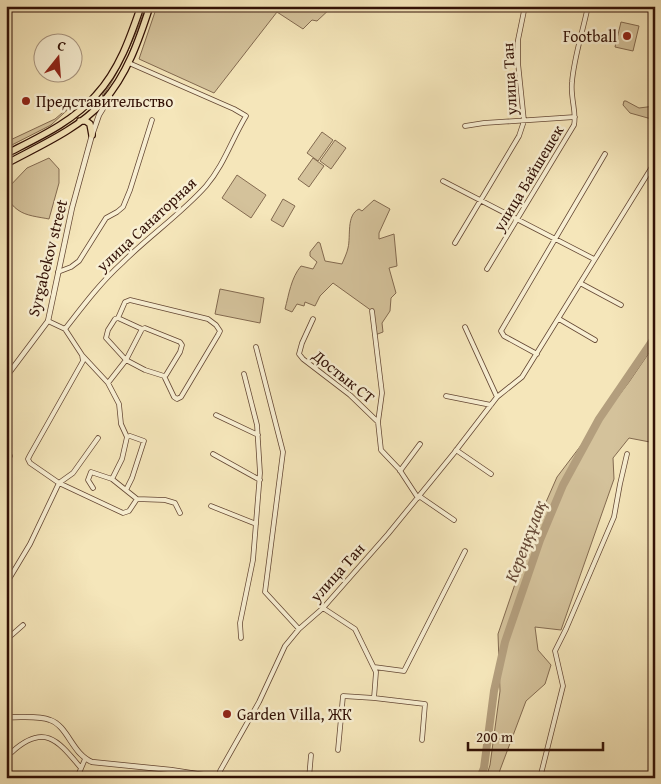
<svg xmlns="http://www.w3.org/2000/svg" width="661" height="784" font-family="'Gentium Book Plus',serif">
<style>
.green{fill:#d4c29b;stroke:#836a50}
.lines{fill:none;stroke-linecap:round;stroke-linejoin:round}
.river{stroke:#b39e7d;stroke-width:8}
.minor-casing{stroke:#634633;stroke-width:5.5}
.tertiary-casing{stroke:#634633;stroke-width:6}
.primary-casing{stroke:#321106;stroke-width:8}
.minor{stroke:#f8efd2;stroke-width:4}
.tertiary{stroke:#f8efd2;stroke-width:4.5}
.primary{stroke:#f5e6ba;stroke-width:5.5}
.poi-dot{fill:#8f2418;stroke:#f8efd2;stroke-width:2}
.labels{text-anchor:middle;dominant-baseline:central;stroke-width:5;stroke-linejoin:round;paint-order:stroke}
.poi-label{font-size:16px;fill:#321106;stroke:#f8efd2;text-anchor:start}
.street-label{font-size:16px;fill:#321106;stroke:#f8efd2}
.water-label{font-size:18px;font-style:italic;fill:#664936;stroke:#f8efd2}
</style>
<rect width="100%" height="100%" fill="#f5e6ba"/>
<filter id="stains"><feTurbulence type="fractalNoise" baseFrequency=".004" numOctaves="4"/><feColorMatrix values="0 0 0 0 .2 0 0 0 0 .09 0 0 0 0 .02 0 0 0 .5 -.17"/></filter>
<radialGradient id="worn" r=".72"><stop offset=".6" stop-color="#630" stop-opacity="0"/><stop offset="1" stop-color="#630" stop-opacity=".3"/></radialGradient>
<!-- green -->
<path class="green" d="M144,6H146C135,38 121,68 103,96L102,95C120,67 133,38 144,6Z
M157,6H333L317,21L312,20L303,29L277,12L214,93L139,59Z
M621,22L639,26L633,51L615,47Z
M76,101V102L51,125L6,148V142L55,119Z
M624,101H626L639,108L655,106V120L630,113L623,105Z
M322,132L333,140L318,161L307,153Z
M335,140L346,148L331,169L320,161Z
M49,158L59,169V183L49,219C39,217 26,216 18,210C13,207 11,202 6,199V190L27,168Z
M313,158L324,166L309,187L298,179Z
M237,175L266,195L251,218L222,198Z
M283,199L295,206L283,227L271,220Z
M374,200L390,209L379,233V239L394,234L397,266L389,268L396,293L391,298L390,311L382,323L383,332L375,335L372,311L333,283L320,296L315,306L305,302L304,306L297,304L292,312L285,309C289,294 291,278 301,266L313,269L317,262L310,256V252L318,242L320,243L325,261L342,264C344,259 347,253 348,248C351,236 346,215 359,209L362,211Z
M220,289L264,298L260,323L215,314Z
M655,344V443L629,438L613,458L614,479L561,630L535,627L538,650L551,665L545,684L526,701L497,778H486L490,765L500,691L498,634L532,534L557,477L629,382Z"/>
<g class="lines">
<!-- river -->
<path class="river" d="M480,778L484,768L494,691L505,642L540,540L563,485L599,419L655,337"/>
<defs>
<path id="minor" d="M345,9L349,6
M465,126L484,123L575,117
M443,181L594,259
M455,243L519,136L524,121L518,63V40L525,6
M487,269L574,125C577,113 570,97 572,82C574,57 583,31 588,6
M58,272L71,267L79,261L106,218L117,212L123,207L130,190L152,120
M580,283L621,305
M372,311L382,393L378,422L381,450L399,469L418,498
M118,318L125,302L130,300L208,319L216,325L220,331L218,335L181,397L177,399L174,397L164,376
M313,319L302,343L299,354L303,359L350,395L378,422
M559,319L595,340
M48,321L65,329C83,306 100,283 122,263C149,236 181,214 206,186C224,165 232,139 246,116L234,109L129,63
M145,328L180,342L182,345L180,352L166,375L164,376L145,370L126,360L142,329Z
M65,329L82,355L83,361L30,455L28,459L30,463L59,483L123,513L129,511L137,499L165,500L175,503L180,513
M256,347L283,452L265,592L299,629
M537,354L504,336L501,331L605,154
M82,355L108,383L119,404L121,424L127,437L122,459L112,479L91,472L88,480L93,488
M108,383L126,360L106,338L108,330L115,319L118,318L142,329
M446,396L491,405
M497,397L522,377L655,162
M216,415L258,435
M456,450L491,474
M213,454L260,480
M6,461L10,456
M400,471L420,444
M112,479L137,499
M126,490L132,478L144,441L130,436L127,437
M419,496L454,520
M211,506L256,524
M6,584L30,544L59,483L73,473L98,438
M323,608L355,629L376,672L374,698L425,704L422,740
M241,638L240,623L253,560L260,473L257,425L244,374
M6,640L23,625
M374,667L404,671L465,551
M338,750L343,696L374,698
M12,752C45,722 59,742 81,768
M221,777L220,771L259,702L285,646L299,629L323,608L388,534L454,453L497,397L465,327
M77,778L85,759
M168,778L171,770
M309,778L311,755
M540,778L563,686L555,651L566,629L614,517L620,484L627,454"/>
<path id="tertiary" d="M6,377L48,321L72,208L92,135L99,115L110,97
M6,717C20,718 37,715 50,720C68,726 72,754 92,762L171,770L223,778"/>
<path id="primary" d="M80,121H86L90,124L92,135
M6,154C37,138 73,122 96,95C119,70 130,38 141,6
M6,164C39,146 77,130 103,102C127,75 139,40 150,6"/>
</defs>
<!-- minor casing -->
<use href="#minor" class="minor-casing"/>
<!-- tertiary casing -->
<use href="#tertiary" class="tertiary-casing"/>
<!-- primary casing -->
<use href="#primary" class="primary-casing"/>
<!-- minor -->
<use href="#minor" class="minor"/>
<!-- tertiary -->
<use href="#tertiary" class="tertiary"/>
<!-- primary -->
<use href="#primary" class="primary"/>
</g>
<!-- markers -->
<g class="poi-dot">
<circle cx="627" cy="36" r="5"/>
<circle cx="26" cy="101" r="5"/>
<circle cx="227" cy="714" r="5"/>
</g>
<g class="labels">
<!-- poi labels -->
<g class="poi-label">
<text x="617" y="36" text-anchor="end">Football</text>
<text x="36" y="101">Представительство</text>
<text x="237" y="714">Garden Villa, ЖК</text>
</g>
<!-- street labels -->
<g class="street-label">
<text transform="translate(509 79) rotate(-93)">улица Тан</text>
<text transform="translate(528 178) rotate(-59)">улица Байшешек</text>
<text transform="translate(146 224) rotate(-43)">улица Санаторная</text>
<text transform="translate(47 258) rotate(-76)">Syrgabekov street</text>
<text transform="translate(344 376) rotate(39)">Достык СТ</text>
<text transform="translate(337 572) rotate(-48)">улица Тан</text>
</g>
<!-- water labels -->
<g class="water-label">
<text transform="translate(525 541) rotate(-69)">Кереңқұлақ</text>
</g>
</g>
<!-- margin -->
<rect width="661" height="784" fill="none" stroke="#f5e6ba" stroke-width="25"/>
<rect x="8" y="8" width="646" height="769" fill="none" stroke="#321106" stroke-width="2.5"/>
<rect x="12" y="12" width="636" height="759" fill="none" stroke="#321106"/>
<!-- north arrow -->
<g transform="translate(58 58) rotate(17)"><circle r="24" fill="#f8efd2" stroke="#a99680"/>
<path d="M0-4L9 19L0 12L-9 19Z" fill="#8f2418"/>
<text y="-8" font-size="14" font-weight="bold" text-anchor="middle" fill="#321106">С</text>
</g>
<!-- scale -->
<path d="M468 742v8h135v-8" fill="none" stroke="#321106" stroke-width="2.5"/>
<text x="476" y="742" font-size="15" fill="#321106" stroke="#f8efd2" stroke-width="4" paint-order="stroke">200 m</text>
<rect width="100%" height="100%" filter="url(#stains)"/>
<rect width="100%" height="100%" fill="url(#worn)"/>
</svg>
